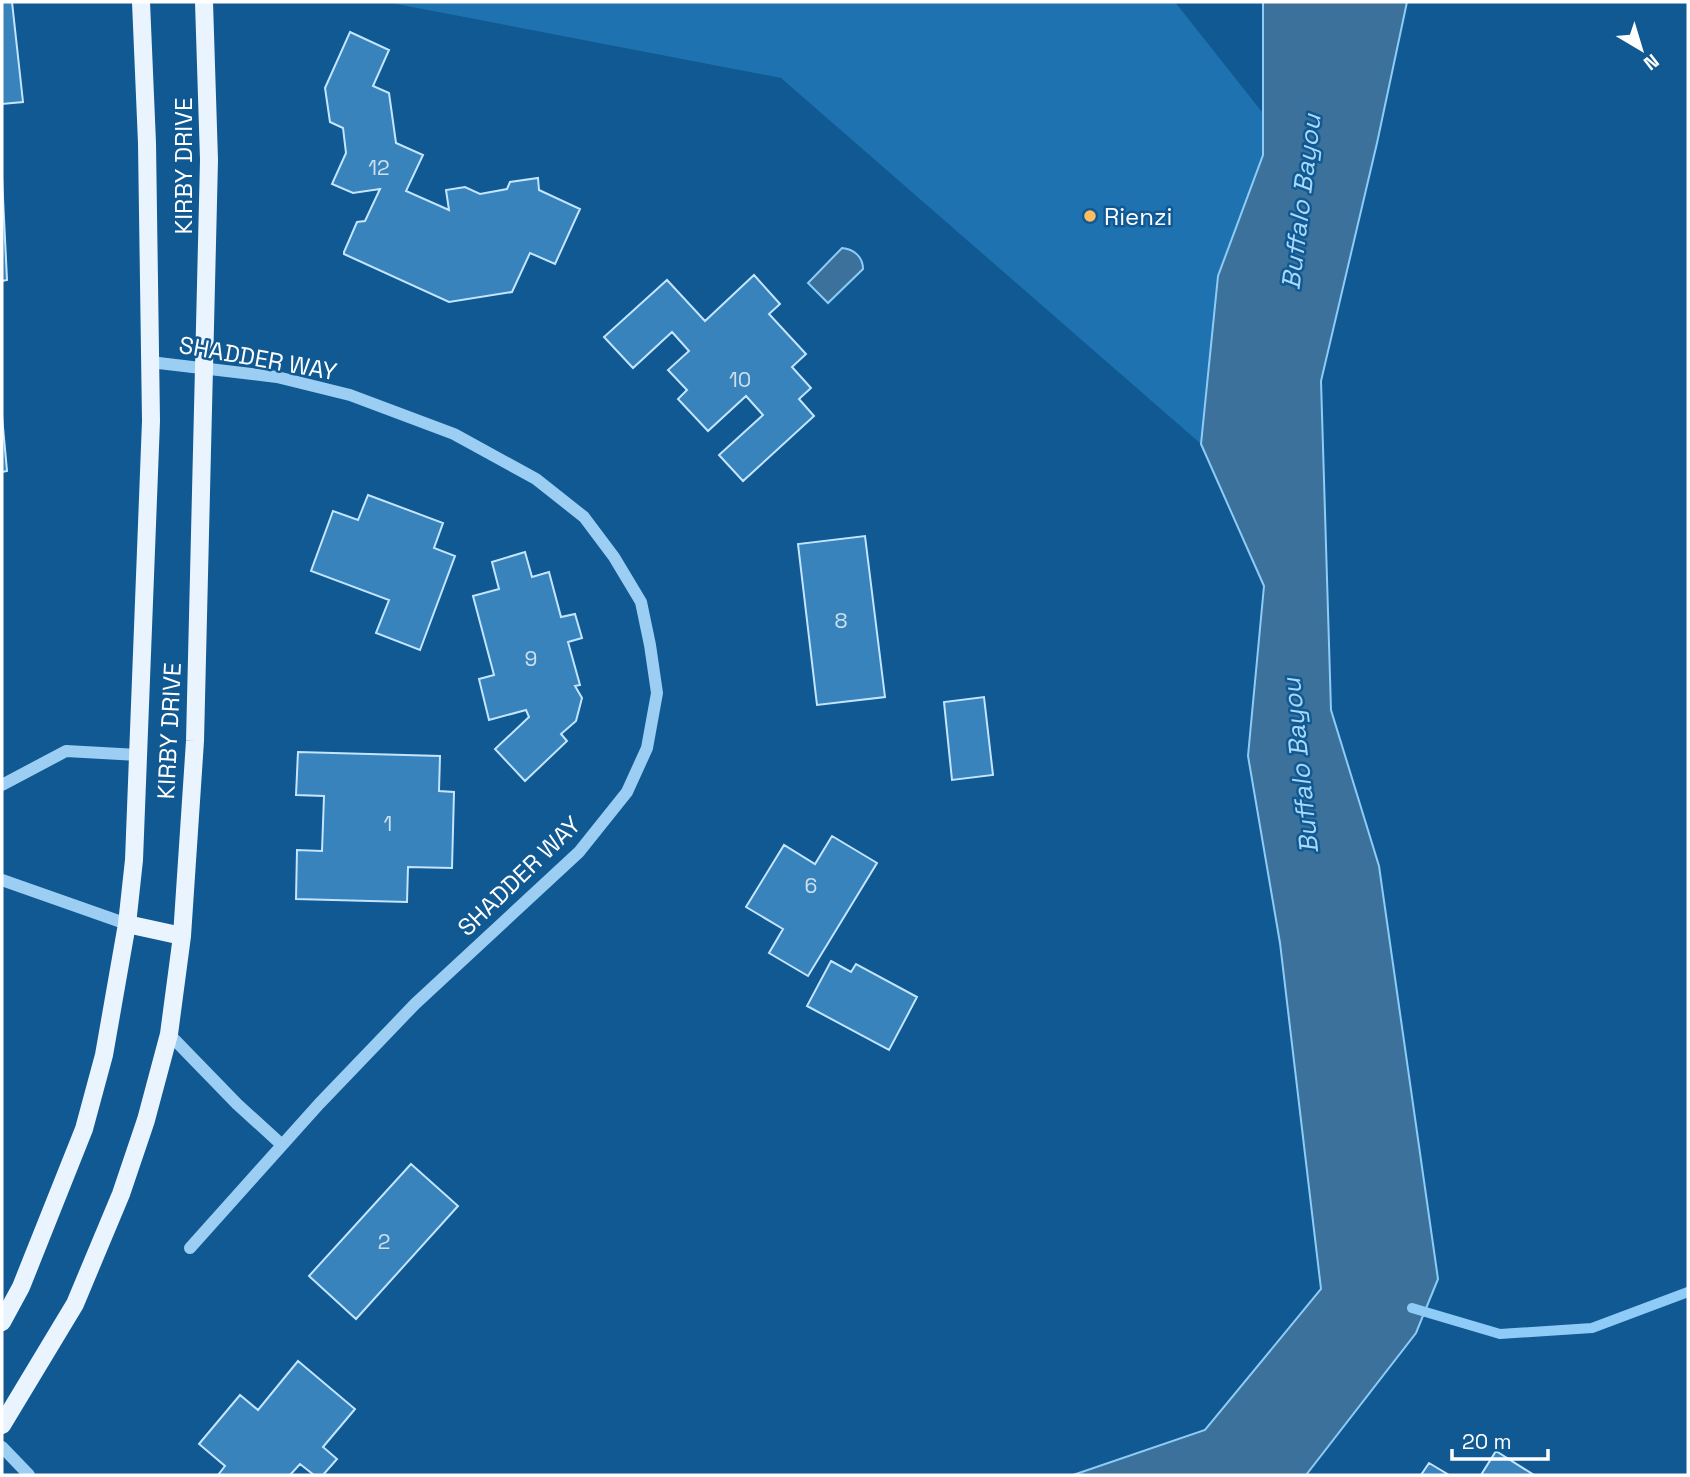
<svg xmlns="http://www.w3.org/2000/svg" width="1690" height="1477" font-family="'Space Grotesk',sans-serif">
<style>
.green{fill:#1e72b0}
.water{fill:#3c719b;stroke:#8eccf7;stroke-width:2}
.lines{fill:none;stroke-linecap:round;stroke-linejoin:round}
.stream{stroke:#8eccf7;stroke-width:10}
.building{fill:#3883bb;stroke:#c4e5fe;stroke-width:2}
.minor{stroke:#9ccef3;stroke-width:12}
.major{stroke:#e9f4ff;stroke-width:18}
.poi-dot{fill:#ffbd5f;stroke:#105993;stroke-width:2.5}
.labels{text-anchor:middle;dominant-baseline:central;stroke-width:5;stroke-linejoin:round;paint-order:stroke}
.number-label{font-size:21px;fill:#cde0ee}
.street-label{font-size:24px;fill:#fff;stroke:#105993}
.poi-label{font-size:24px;fill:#fff;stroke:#105993;text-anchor:start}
.water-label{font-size:26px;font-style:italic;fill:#a8d8fa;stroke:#105993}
</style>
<rect width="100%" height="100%" fill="#105993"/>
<!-- green -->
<path class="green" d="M386,2H1175L1262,112L1263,155L1218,276L1201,444L781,78Z"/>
<!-- water -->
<path class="water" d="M1263,2H1407L1377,143L1321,381L1331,710L1379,866L1438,1279L1416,1333L1306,1475H1073L1205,1430L1321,1289L1280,943L1248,756L1264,586L1201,444L1218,276L1263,155Z
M842,248C854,249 863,257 863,269L828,303L808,283Z"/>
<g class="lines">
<!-- stream -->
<path class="stream" d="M1412,1308L1500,1334L1592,1328L1688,1292"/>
</g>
<!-- building -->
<path class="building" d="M2,2H12L23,102L2,104Z
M350,32L389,50L373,86L389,93L396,143L423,155L406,191L449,210L446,190L465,187L480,194L507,189L510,182L538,178L539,190L580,209L555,264L530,253L512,292L449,302L344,254V252L357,222L365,221L380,189L353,193L332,184L346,153L343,128L330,122L325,88Z
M2,177L7,280L2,281Z
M754,275L780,304L769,314L806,354L792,367L811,388L799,399L814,416L743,481L719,455L763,415L746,396L708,431L678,399L687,390L668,370L689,351L672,332L633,368L604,337L667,280L705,321Z
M2,416L7,471L2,472Z
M368,495L443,523L434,548L455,556L420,650L376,633L389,600L311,571L333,511L358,520Z
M865,536L885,697L817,705L798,544Z
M525,552L532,577L549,572L561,617L575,614L582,638L568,642L580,685L575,686L582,698L576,721L561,734L567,741L525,781L495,749L529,717L526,710L489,720L479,679L494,675L473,596L499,589L492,562Z
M984,697L993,775L952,780L944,702Z
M298,752L440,756L439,791L454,792L452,868L408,867L407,902L296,899L297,850L322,851L324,796L296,795Z
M832,836L877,863L808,976L769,953L783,929L746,907L784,845L815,864Z
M831,961L851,972L856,964L917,997L889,1050L807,1006Z
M411,1164L458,1206L356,1319L309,1276Z
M298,1361L355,1409L323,1447L337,1459L323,1475H314L300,1464L290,1475H218L225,1466L199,1444L240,1395L258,1410Z
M1496,1451L1534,1475H1481Z
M1429,1463L1449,1475H1421Z"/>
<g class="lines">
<!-- minor -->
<path class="minor" d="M150,362L277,377L350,395L454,434L536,479L584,517L614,557L641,602L650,645L657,693L647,748L627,792L579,852L415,1004L319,1104L190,1248
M2,785L66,751L138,755
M2,880L127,924
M169,1034L237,1104L282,1145
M2,1447L29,1475"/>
<!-- major -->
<path class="major" d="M127,924L182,936
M2,1322L21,1287L84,1129L104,1055L127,924L134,860L151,421L147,143L141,2
M2,1425L75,1304L121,1194L146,1120L169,1034L182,936L195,741L209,160L204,2"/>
</g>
<!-- markers -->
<circle class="poi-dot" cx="1090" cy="216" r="7"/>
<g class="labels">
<!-- number labels -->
<g class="number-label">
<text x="379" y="167">12</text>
<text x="740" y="379">10</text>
<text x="841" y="620">8</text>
<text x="531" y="658">9</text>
<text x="388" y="823">1</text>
<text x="811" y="885">6</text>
<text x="384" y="1241">2</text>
</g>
<!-- street labels -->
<g class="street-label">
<text transform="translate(183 166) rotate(-90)">KIRBY DRIVE</text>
<text transform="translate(258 358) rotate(10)">SHADDER WAY</text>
<text transform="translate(169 731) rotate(-87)">KIRBY DRIVE</text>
<text transform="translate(519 876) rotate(-44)">SHADDER WAY</text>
</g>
<!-- poi labels -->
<g class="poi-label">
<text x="1104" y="216">Rienzi</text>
</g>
<!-- water labels -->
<g class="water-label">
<text transform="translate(1301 202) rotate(-83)">Buffalo Bayou</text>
<text transform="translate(1300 766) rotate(-96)">Buffalo Bayou</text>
</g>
</g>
<!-- border -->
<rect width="1690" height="1477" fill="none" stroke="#ffffff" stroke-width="7"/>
<!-- north arrow -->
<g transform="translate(1641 49) rotate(142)" stroke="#105993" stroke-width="5" paint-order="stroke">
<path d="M0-5L12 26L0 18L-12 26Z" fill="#ffffff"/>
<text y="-10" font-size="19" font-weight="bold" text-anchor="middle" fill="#ffffff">N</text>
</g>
<!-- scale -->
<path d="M1452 1449v10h96v-10" fill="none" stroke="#ffffff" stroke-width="3.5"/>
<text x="1462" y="1449" font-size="21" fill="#ffffff" stroke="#105993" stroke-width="5" paint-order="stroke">20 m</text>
</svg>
